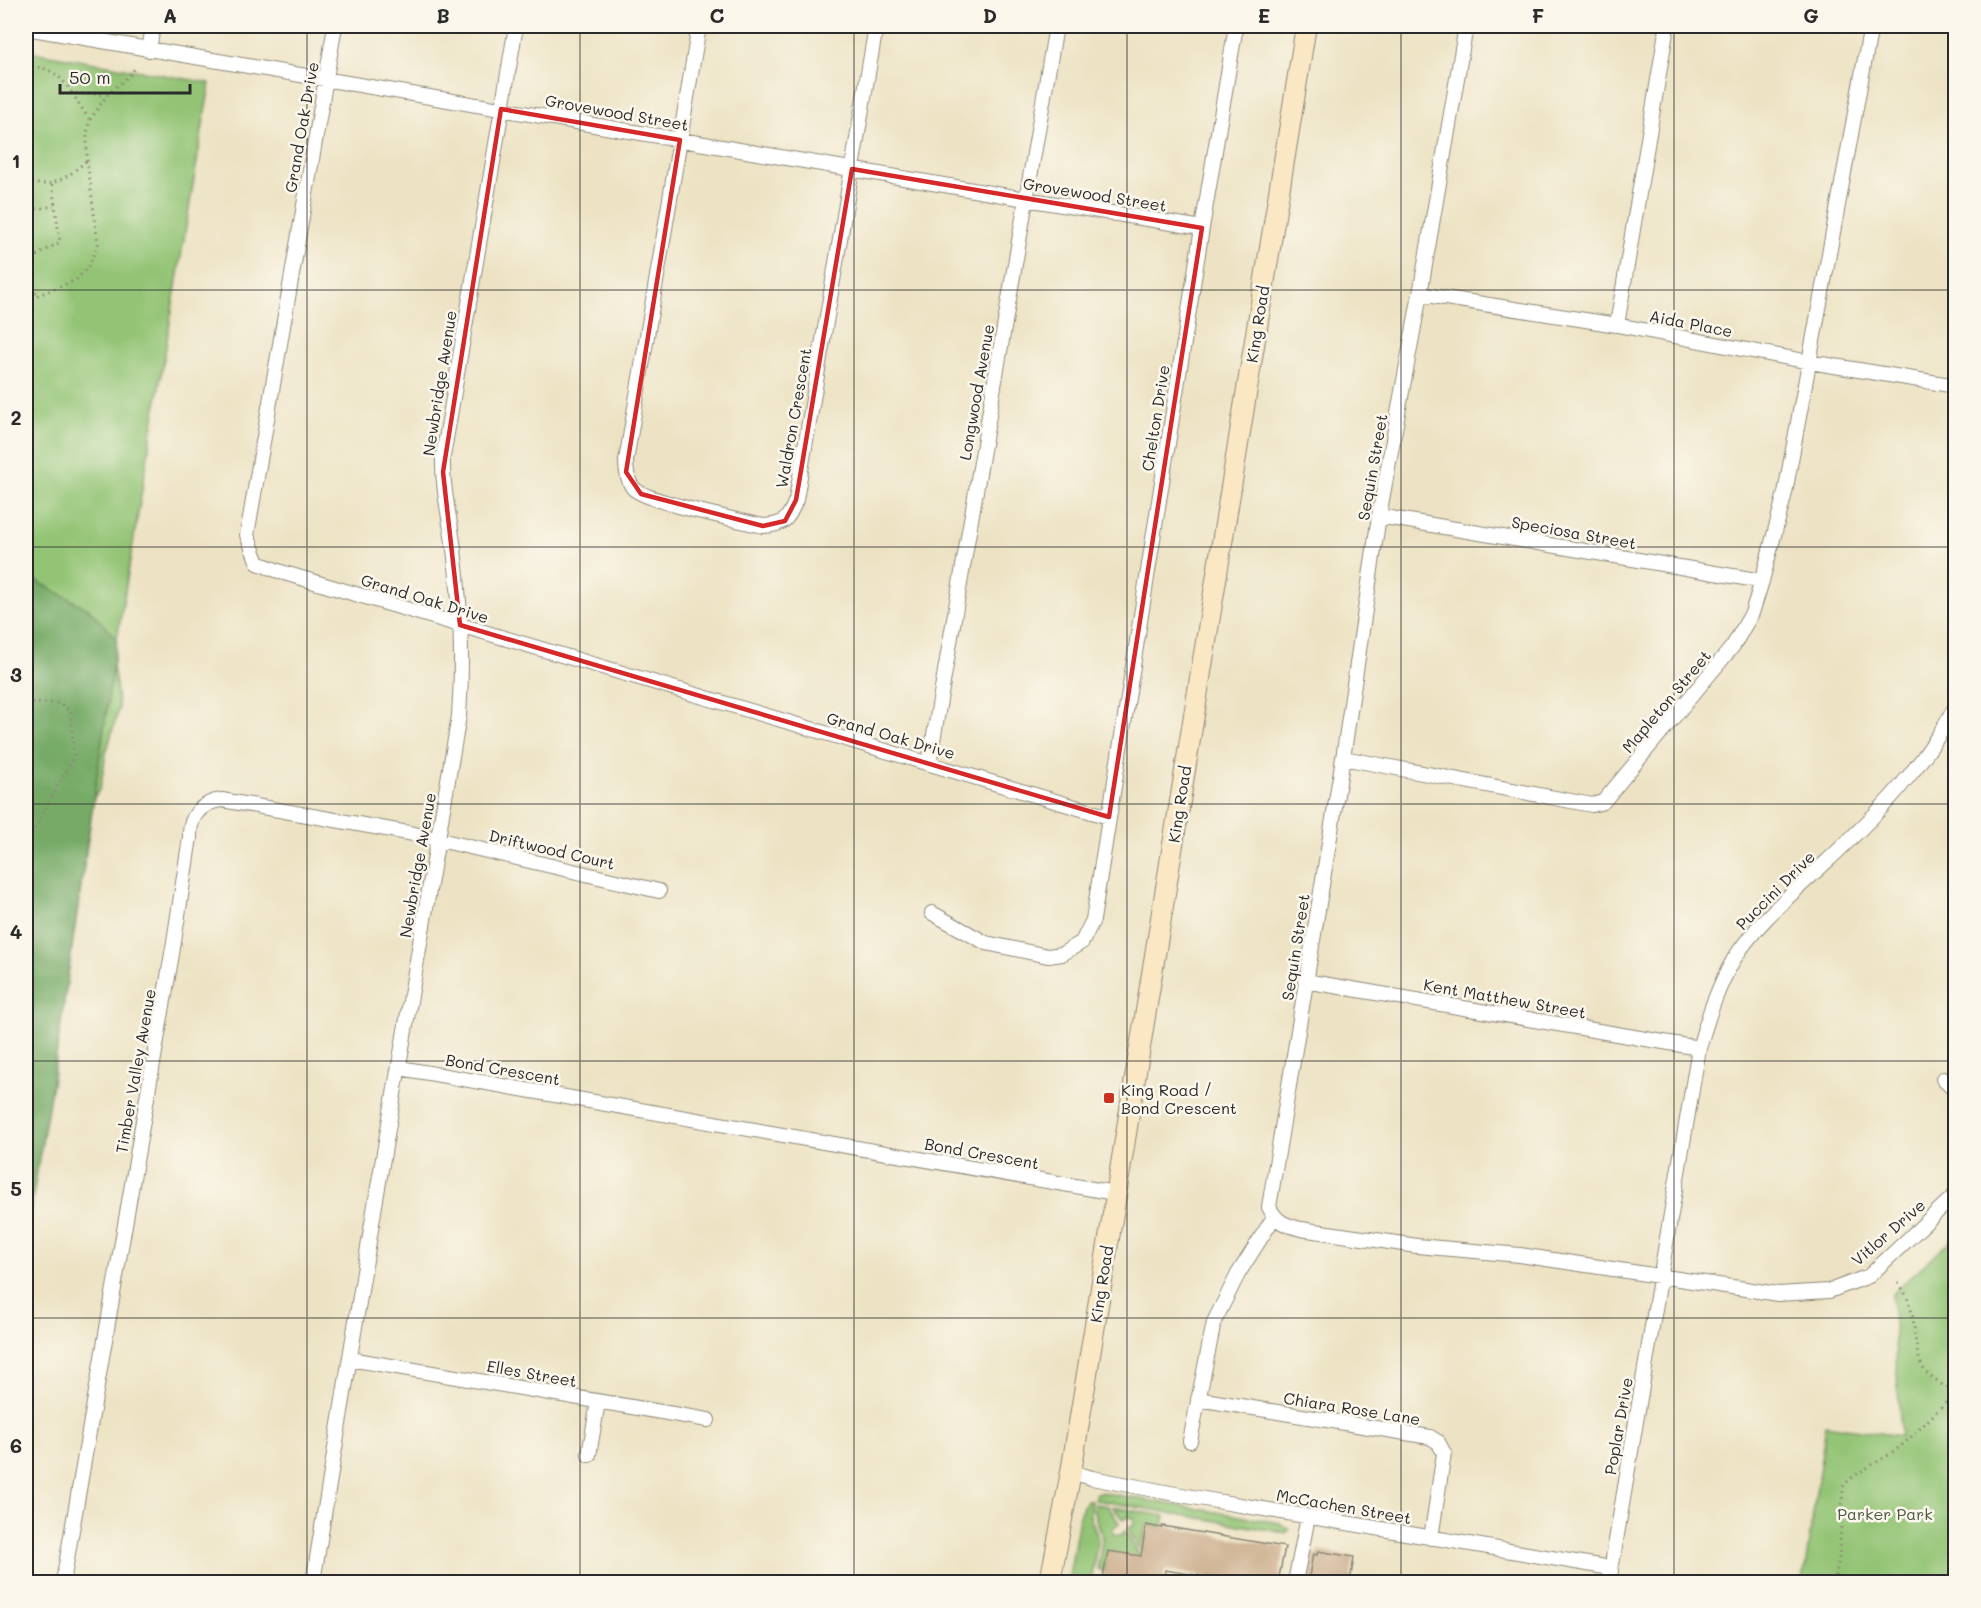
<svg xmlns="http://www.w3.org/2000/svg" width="1981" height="1608" font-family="Mali,sans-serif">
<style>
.green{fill:#93c474;stroke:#5f7850;stroke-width:1.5}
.forest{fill:#76aa66;stroke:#506a48;stroke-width:1.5}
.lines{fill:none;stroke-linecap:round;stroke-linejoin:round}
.stream{stroke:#5cc5d7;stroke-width:5}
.building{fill:#c8a784}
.street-casing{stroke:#8c8778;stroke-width:16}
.secondary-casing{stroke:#8c8778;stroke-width:22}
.path{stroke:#8c8778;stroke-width:3;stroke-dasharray:1.5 4.5;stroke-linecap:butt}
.street{stroke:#fff;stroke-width:14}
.secondary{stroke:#fae7c3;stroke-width:20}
.marked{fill:none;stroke:#d62828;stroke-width:4.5;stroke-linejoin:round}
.grid{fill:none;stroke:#2b2b2b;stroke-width:1.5;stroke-opacity:0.55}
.poi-dot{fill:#c8321e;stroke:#fbf7ec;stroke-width:2}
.labels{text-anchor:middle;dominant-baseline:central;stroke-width:5;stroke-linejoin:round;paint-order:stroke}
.street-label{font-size:16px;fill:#2b2b2b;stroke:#fbf7ec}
.poi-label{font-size:16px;fill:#2b2b2b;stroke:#fbf7ec;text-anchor:start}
.park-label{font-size:16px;fill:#4a5941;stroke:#fbf7ec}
.neatline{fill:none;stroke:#2b2b2b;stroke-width:2}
.grid-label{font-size:20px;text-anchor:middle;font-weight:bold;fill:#2b2b2b}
</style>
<rect width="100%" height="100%" fill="#fbf7ec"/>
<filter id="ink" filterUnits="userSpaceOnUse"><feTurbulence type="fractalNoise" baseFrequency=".0167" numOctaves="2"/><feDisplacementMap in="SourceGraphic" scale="12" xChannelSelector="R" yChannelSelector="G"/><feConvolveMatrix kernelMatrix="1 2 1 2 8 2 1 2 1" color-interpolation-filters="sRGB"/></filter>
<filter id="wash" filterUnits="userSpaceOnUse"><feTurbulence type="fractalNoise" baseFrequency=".008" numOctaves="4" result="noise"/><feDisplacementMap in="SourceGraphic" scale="24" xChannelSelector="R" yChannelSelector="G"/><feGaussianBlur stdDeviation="1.35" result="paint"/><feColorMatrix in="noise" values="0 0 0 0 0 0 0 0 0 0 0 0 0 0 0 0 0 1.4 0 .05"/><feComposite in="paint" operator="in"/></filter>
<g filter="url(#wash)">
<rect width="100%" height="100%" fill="#ede3c4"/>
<!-- green -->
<path class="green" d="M26,51L210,83L117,639L113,665L119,708L106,753L100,789L94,797L53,1077L26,1237Z
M1952,1239L1956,1243L1955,1582H1803L1826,1425L1901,1436L1892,1294Z
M1100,1492L1280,1523L1289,1530L1286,1533L1095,1500L1096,1493Z
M1086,1500L1091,1501L1090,1516L1098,1538L1091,1582H1068L1080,1513Z
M1094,1504L1108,1506L1119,1523L1113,1528V1534L1121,1535L1125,1531L1140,1555L1137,1557L1108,1551L1104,1571L1097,1569C1099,1559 1102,1548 1102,1539C1101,1526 1092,1517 1094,1504Z
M1113,1507L1165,1516L1162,1528L1146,1525L1143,1541L1158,1576L1128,1529L1130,1526H1134V1518H1130L1129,1516L1123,1520Z"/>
<!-- forest -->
<path class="forest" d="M26,575L90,610L117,639L53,1077L26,1237Z"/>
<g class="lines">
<!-- stream -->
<path class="stream" d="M1955,1582L1956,1580"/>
</g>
<g id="blocks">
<!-- building -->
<path class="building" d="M1146,1525L1162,1528V1526L1285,1547L1278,1582H1241L1165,1570L1164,1582H1102L1108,1551L1141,1556Z
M1318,1551L1354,1557L1350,1582H1308L1313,1554L1317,1555Z"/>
</g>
</g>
<g filter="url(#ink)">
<use href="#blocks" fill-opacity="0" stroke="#8c8778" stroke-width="1.5"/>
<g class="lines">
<defs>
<path id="street" d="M335,26L247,535L258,563L281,572L1109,817
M699,26L626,461C626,471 627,480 633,488C646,502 739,520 763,526C784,525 788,520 796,500L876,26
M1466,26L1420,294L1379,516L1343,758L1269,1207C1276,1222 1285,1225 1301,1229L1417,1246L1520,1255L1778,1294L1829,1291L1869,1276L1956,1194
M26,28L1026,199L1202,228
M149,50L153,26
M1420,294L1617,325L1810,362L1956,386
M1617,325L1667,26
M1379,516L1762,581
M1343,758L1592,805L1603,802L1733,646L1752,613L1762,581L1785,493L1871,26
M929,764L1056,26
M932,913L986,943L1048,956L1062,954L1082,942L1093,920L1202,228L1236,26
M1305,981L1699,1048
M400,1068L1115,1193
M1943,1079L1956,1091
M350,1359L708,1420
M1198,1399L1430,1437L1438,1442L1444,1453L1431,1538
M1190,1441L1214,1322L1238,1274L1274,1217
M589,1455L598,1402
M1071,1472L1092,1478L1181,1495L1611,1568
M63,1582L173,948L190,837C189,816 202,802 222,800L414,834L659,891
M313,1582L376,1199L459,716C463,661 461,605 454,549C450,519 442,488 443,457L516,26
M1295,1582L1308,1517
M1609,1582L1699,1048C1708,1017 1718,986 1734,959C1758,921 1793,893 1825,863C1877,815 1922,769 1956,706"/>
<path id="secondary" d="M1050,1582L1071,1472L1306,26"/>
</defs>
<!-- street casing -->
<use href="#street" class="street-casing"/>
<!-- secondary casing -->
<use href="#secondary" class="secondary-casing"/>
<!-- path -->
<path class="path" d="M26,66C49,67 60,74 72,93L106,95
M72,93L89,119
M26,108C36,124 39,137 26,153
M26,179C48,193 71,175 87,160
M26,215L31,210L54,206
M26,262L60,242L52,184
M26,284L37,294
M26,300L76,280L89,266L98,244L87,159V133L90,120L107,95L131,74L135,68
M26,703H59L71,712L74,757L31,835L26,851
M1898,1283C1921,1309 1909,1347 1925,1371C1931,1379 1946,1387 1955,1393
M1834,1582L1839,1560L1843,1487C1853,1472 1885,1460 1901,1446C1920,1430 1937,1410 1956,1393"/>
<!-- street -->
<use href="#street" class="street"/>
<!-- secondary -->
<use href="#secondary" class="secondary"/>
</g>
</g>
<!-- marked area -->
<path class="marked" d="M501,109L680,140L626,472L641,494L763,526L785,521L796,500L852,169L1202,228L1109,817L460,625L443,472Z"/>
<!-- grid -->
<path class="grid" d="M307,26V1582M580,26V1582M854,26V1582M1127,26V1582M1401,26V1582M1674,26V1582M26,290H1956M26,547H1956M26,804H1956M26,1061H1956M26,1318H1956"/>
<!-- markers -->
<rect class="poi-dot" x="1103" y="1092" width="12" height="12" rx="3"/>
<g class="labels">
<!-- street labels -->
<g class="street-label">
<text transform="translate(617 112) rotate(10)">Grovewood Street</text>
<text transform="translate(301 127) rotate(-80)">Grand Oak Drive</text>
<text transform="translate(1095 194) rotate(9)">Grovewood Street</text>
<text transform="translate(1691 323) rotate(11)">Aida Place</text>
<text transform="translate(1257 324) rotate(-81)">King Road</text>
<text transform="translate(439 383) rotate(-81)">Newbridge Avenue</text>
<text transform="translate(976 392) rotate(-80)">Longwood Avenue</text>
<text transform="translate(793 418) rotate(-80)">Waldron Crescent</text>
<text transform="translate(1155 418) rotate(-81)">Chelton Drive</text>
<text transform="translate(1372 467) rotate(-80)">Sequin Street</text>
<text transform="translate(1574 532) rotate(10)">Speciosa Street</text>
<text transform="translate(425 598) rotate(17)">Grand Oak Drive</text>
<text transform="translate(1666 701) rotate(-50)">Mapleton Street</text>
<text transform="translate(891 735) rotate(16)">Grand Oak Drive</text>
<text transform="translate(1179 804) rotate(-81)">King Road</text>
<text transform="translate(552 849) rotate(13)">Driftwood Court</text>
<text transform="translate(417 865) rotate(-80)">Newbridge Avenue</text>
<text transform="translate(1775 890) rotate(-45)">Puccini Drive</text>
<text transform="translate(1295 947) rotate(-81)">Sequin Street</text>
<text transform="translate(1505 998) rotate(10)">Kent Matthew Street</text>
<text transform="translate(503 1069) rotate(10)">Bond Crescent</text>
<text transform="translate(135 1071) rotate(-80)">Timber Valley Avenue</text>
<text transform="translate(982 1153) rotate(10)">Bond Crescent</text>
<text transform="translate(1888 1232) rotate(-41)">Vitlor Drive</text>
<text transform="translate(1101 1284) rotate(-81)">King Road</text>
<text transform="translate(532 1373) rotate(10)">Elles Street</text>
<text transform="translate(1352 1408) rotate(9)">Chiara Rose Lane</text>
<text transform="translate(1618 1426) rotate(-80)">Poplar Drive</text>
<text transform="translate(1344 1506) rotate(10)">McCachen Street</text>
</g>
<!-- poi labels -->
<g class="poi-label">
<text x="1121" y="1089">King Road /<tspan x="1121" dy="18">Bond Crescent</tspan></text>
</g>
<!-- park labels -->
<g class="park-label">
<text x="1885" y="1513">Parker Park</text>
</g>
</g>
<!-- margin -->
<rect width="1981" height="1608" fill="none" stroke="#fbf7ec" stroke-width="66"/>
<!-- scale -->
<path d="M60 84v9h130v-9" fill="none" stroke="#2b2b2b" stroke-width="3"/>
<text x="69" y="84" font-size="18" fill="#2b2b2b" stroke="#fbf7ec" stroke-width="4.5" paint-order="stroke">50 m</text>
<rect x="33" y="33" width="1915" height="1542" class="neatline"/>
<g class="grid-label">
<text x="170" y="23">A</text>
<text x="443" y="23">B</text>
<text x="717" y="23">C</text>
<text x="990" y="23">D</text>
<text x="1264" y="23">E</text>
<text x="1538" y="23">F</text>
<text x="1811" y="23">G</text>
<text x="16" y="168">1</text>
<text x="16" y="425">2</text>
<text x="16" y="682">3</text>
<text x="16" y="939">4</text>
<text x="16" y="1196">5</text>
<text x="16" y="1453">6</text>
</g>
</svg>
